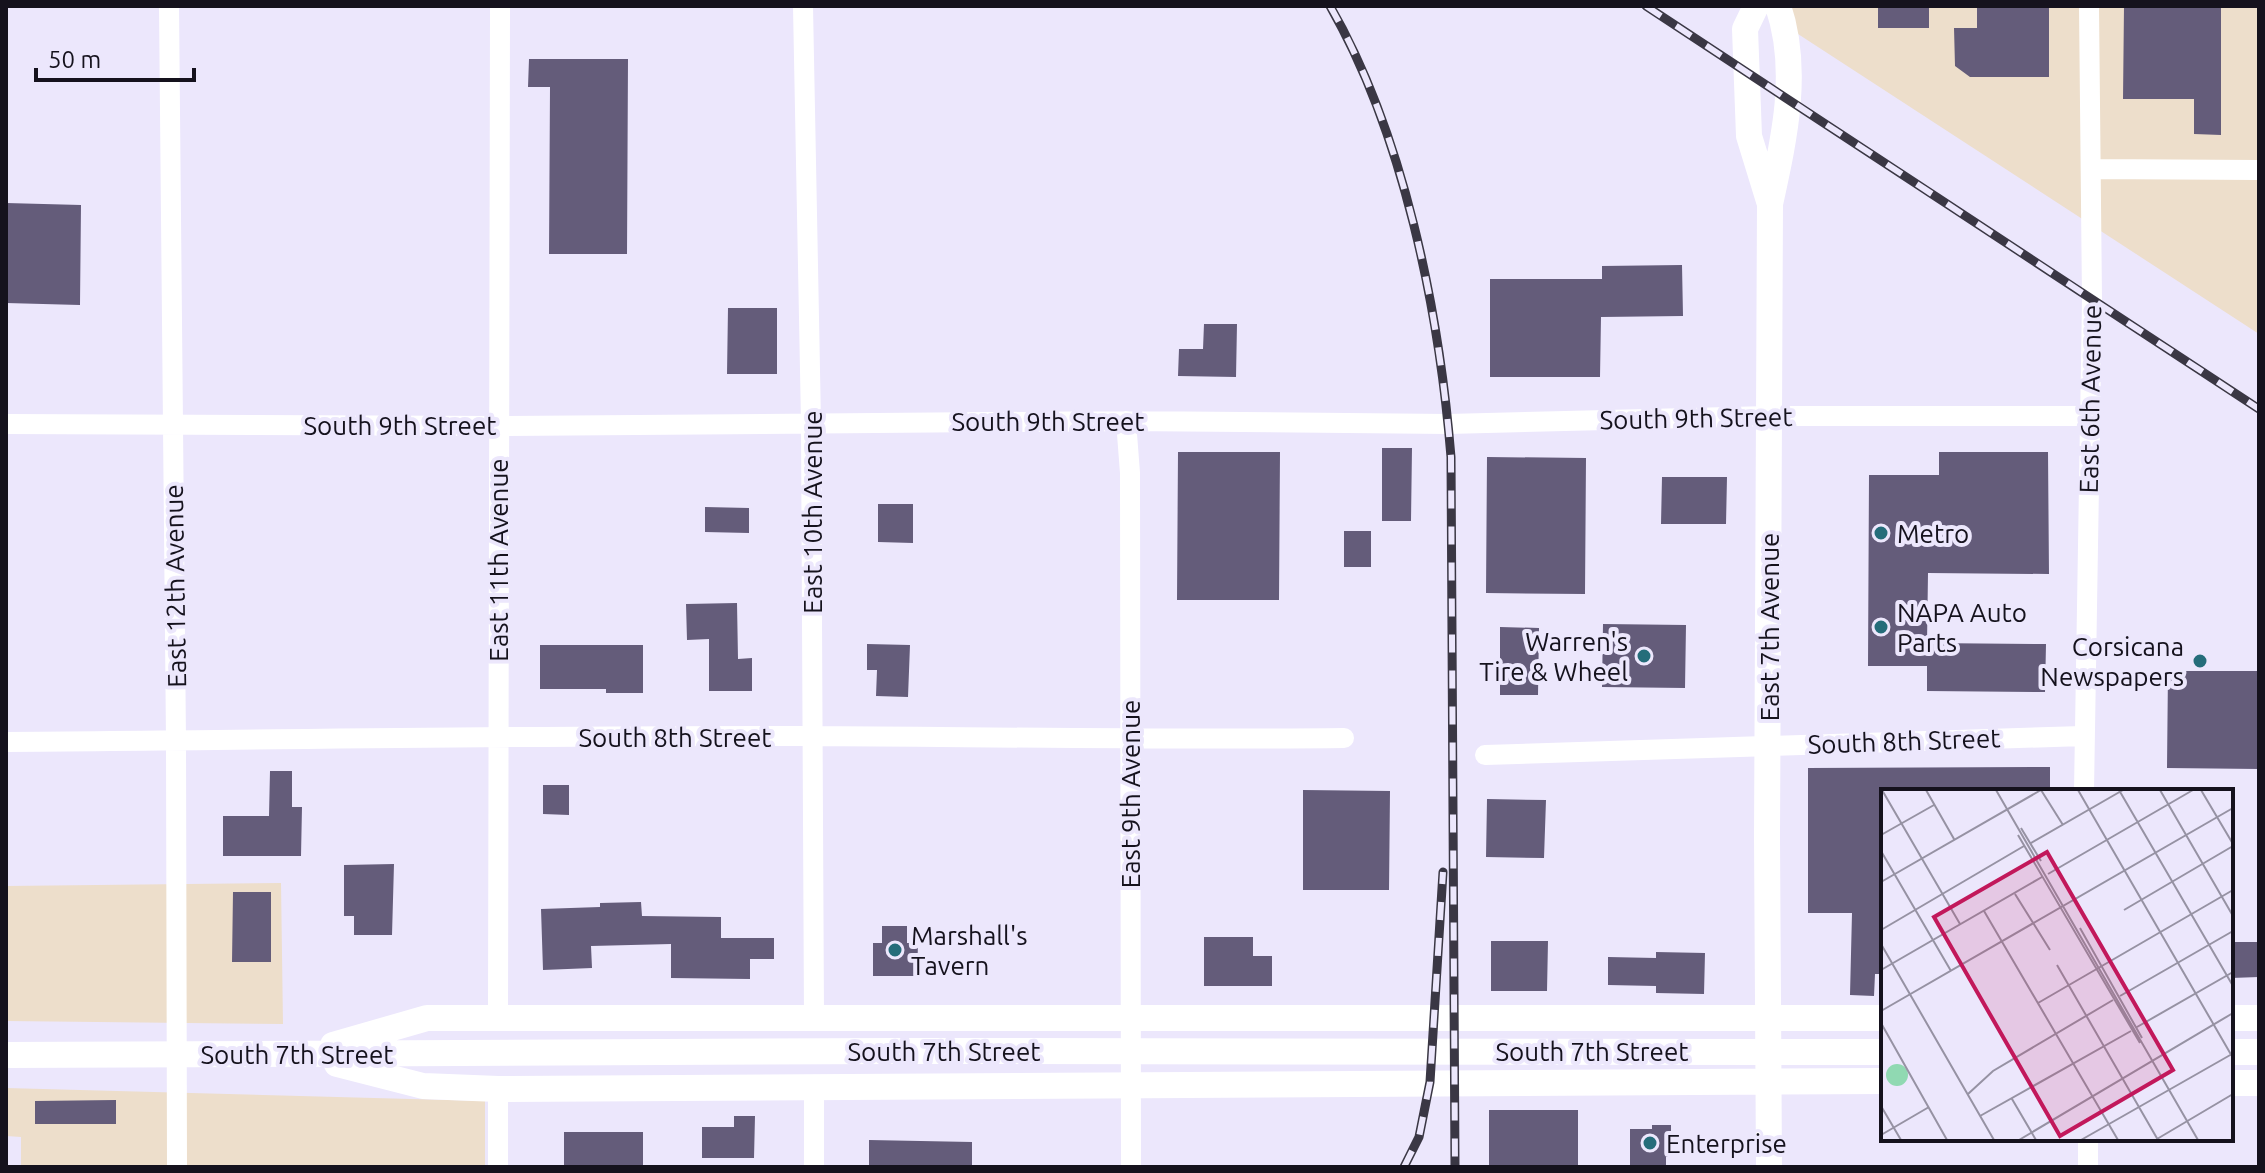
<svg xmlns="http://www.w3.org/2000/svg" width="2265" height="1173" font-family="Ubuntu,sans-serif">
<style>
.commercial{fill:#eddecb}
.building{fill:#645c7a}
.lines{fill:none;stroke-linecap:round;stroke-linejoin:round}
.minor{stroke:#fff;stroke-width:20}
.major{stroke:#fff;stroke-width:26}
.rail-casing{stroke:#3a3744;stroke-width:9}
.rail{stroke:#ece7fc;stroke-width:6;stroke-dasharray:18;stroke-linecap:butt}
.poi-dot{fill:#256d7a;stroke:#ece7fc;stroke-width:3}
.labels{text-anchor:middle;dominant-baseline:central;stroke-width:8;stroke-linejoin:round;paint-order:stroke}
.street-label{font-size:26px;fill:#15121d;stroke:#ece7fc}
.poi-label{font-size:26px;fill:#15121d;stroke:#ece7fc;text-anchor:start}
.inset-road{fill:none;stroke:#9692a3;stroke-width:2}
.view{fill:#c2185b;fill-opacity:0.15;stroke:#c2185b;stroke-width:4}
.inset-edge{fill:none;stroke:#15121d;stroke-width:4}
</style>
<rect width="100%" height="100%" fill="#ece7fc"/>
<!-- commercial -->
<path class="commercial" d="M1755,6H2259V334Z
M281,883L283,1024L6,1021V886Z
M6,1088L485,1101V1167H21V1137L6,1136Z"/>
<!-- building -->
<path class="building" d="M1878,6H1929V28H1878Z
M1977,6H2049V77H1970L1955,66L1954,28H1977Z
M2124,6H2221V135L2194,134V99H2123Z
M529,59H628L627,254H549L550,87H528Z
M6,203L81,205L80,305L6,303Z
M1682,265L1683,316L1601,317L1600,377H1490V279H1602V266Z
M728,308H777V374H727Z
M1204,324H1237L1236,377L1178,376L1179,349H1203Z
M1382,448H1412L1411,521H1382Z
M1178,452H1280L1279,600H1177Z
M1939,452H2048L2049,574L1928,573L1927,643L2046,644L2045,692L1927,691V666H1868L1869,475H1939Z
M1487,457L1586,458L1585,594L1486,593Z
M1662,477H1727L1726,524H1661Z
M878,504H913V543L878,542Z
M705,507L749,508V533L705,532Z
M1344,531H1371V567H1344Z
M737,603L738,659L752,658V691H709V639L687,640L686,604Z
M1603,624L1686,625L1685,688L1602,687Z
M1500,627L1539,628L1538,695H1500Z
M867,644L910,645L908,697L876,696L877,670H867Z
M540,645H643V693H606V689H540Z
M2168,671H2259V769L2167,768Z
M2050,767V791H1883V974H1875L1874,996L1850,995L1852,913H1808V768Z
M270,771H292V807H302L301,856H223V816H269Z
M543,785H569V815L543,814Z
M1303,790L1390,791L1389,890H1303Z
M1487,799L1546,800L1544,858L1486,857Z
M394,864L392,935H354V916H344V865Z
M233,892H271V962H232Z
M641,902L642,916L721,917V938H774V959H750V979L671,978V944L591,946L592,968L543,970L541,909L600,907V903Z
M882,926H907V943H918L917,976H873V943H882Z
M1204,937H1253V956H1272V986H1204Z
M1491,941H1548L1547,991H1491Z
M2231,942H2259V977L2231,978Z
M1656,952L1705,953L1704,994L1656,993V986L1608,985V957L1656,958Z
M116,1100V1124H35V1101Z
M1489,1110H1578V1167H1489Z
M734,1116H755L754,1158H702V1127H734Z
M1652,1125H1671V1157H1666V1167H1630V1129H1652Z
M564,1132H643V1167H564Z
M869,1140L972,1142V1167H869Z"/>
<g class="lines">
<!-- minor -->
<path class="minor" d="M169,6L176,741L177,1167
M803,6L811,422L814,1017
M2092,169L2259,170
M1126,421L1130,473L1131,1167
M6,424L499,426L1126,421L1448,424L1770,416H2090
M6,742C275,740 544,735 813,736C990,737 1166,740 1344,738
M1485,755L2083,736
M2084,791L2092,300L2089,6
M498,1017L500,6
M814,1087V1167
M498,1089V1167
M2088,1167V1139"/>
<!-- major -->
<path class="major" d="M1756,6L1745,29L1749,136L1769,201
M2231,1018H2259
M333,1045L427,1018H1883
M2231,1052H2259
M6,1055L896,1051L1883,1052
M337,1064L423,1086L498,1089L1883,1081
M2231,1083H2259
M1769,1167L1767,837L1770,204C1784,140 1800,70 1778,6"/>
<defs>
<path id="rail" d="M1330,6C1404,135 1439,310 1451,457L1455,1167
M1646,6L2259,409
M1404,1167L1419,1137L1430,1082L1443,872"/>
</defs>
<!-- rail casing -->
<use href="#rail" class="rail-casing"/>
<!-- rail -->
<use href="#rail" class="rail"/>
</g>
<!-- markers -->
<g class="poi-dot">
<circle cx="1881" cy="533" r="8"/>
<circle cx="1881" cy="627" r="8"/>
<circle cx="1644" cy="656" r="8"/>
<circle cx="2200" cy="661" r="8"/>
<circle cx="895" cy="950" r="8"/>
<circle cx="1650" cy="1143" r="8"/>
</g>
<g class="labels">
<!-- street labels -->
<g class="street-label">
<text transform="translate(2090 399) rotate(-89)">East 6th Avenue</text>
<text transform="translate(1696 418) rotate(-1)">South 9th Street</text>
<text x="1048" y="421">South 9th Street</text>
<text x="400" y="425">South 9th Street</text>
<text transform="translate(812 512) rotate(-90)">East 10th Avenue</text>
<text transform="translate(498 560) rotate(-90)">East 11th Avenue</text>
<text transform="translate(175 586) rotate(-91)">East 12th Avenue</text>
<text transform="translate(1769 627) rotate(-90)">East 7th Avenue</text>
<text x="675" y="737">South 8th Street</text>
<text transform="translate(1904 741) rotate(-2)">South 8th Street</text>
<text transform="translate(1130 794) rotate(-90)">East 9th Avenue</text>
<text x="944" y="1051">South 7th Street</text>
<text x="1592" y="1051">South 7th Street</text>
<text x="297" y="1054">South 7th Street</text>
</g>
<!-- poi labels -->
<g class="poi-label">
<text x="1897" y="533">Metro</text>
<text x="1897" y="612">NAPA Auto<tspan x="1897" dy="30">Parts</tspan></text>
<text x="1628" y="641" text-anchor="end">Warren's<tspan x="1628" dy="30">Tire &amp; Wheel</tspan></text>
<text x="2184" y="646" text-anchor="end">Corsicana<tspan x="2184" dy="30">Newspapers</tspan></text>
<text x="911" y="935">Marshall's<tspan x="911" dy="30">Tavern</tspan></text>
<text x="1666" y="1143">Enterprise</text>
</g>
</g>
<!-- overview -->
<g transform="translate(1881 789)">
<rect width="352" height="352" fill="#ece7fc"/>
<path d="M5 286a11 11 0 1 1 22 0a11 11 0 1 1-22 0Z" fill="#90d9b2"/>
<path class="inset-road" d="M1,1L79,135M45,1L73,50M115,1L317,351M160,1L182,36M197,1L352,269M238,1L352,197M279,1L352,127M320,1L352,55M140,39L160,72M0,46L53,16M137,46L259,254M150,54L242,1M0,62L70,182M167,85L312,1M0,93L160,1M134,105L169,161M243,121L352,57M103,122L237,351M199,139L261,249M0,141L143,57M0,155L113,351M176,176L277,351M0,181L161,88M239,207L352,142M157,214L352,101M0,222L352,19M0,234L66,351M256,238L352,183M87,305L112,282L232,211M131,310L155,351M0,317L20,351M99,327L250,242M0,346L48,318M276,350L352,305M138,351L352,224M200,351L351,265"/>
<path class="view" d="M166,63L292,281L179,347L53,128Z"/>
<rect width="352" height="352" class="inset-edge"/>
</g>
<!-- border -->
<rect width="2265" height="1173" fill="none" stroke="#15121d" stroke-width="16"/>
<!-- scale -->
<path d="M36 68v12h158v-12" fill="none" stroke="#15121d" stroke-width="4"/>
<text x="48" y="68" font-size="24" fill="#15121d" stroke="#ece7fc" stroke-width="6" paint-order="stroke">50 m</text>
</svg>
